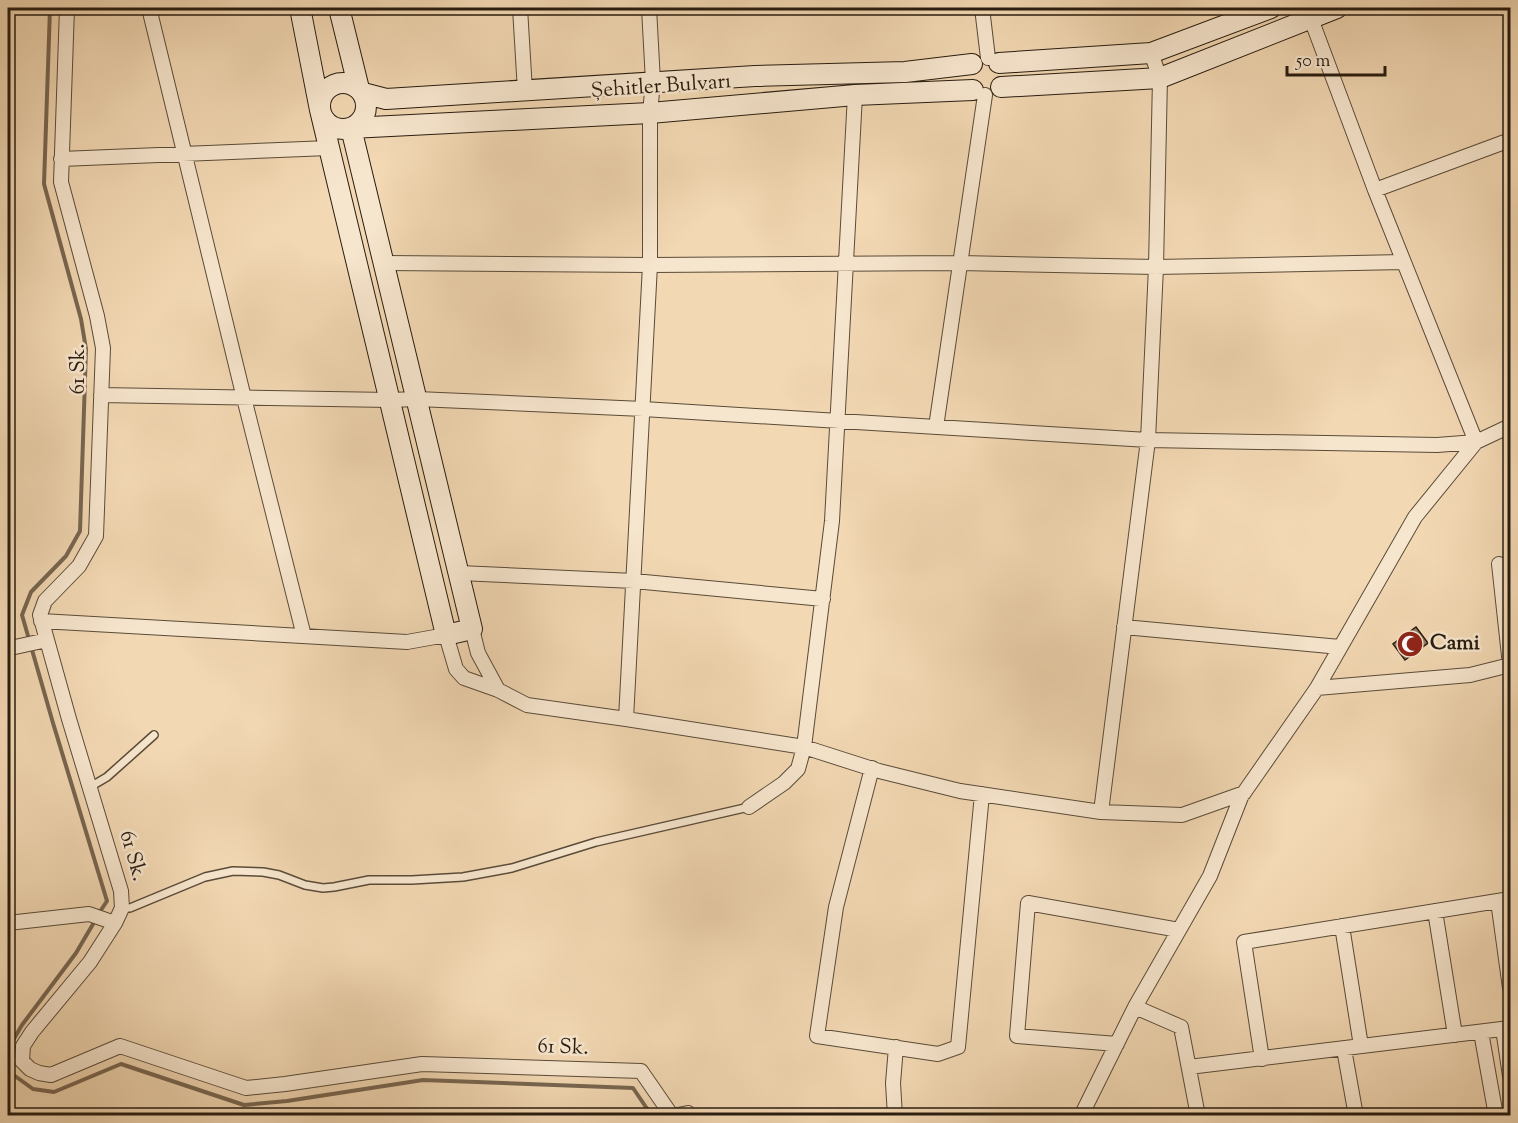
<svg xmlns="http://www.w3.org/2000/svg" width="1518" height="1123" font-family="'Sorts Mill Goudy',serif">
<style>
.lines{fill:none;stroke-linecap:round;stroke-linejoin:round}
.stream{stroke:#786651;stroke-width:4}
.building{fill:#917e65;stroke:#281c10;stroke-width:1.5}
.lane-casing{stroke:#5a4b39;stroke-width:10}
.street-casing{stroke:#5a4b39;stroke-width:16}
.secondary-casing{stroke:#281c10;stroke-width:22}
.lane{stroke:#f7e6ce;stroke-width:7}
.street{stroke:#f7e6ce;stroke-width:14}
.secondary{stroke:#f7e6ce;stroke-width:20}
.labels{text-anchor:middle;dominant-baseline:central;stroke-width:5;stroke-linejoin:round;paint-order:stroke}
.street-label{font-size:21px;fill:#281c10;stroke:#f7e6ce}
.poi-label{font-size:21px;font-weight:bold;fill:#281c10;stroke:#f7e6ce;text-anchor:start}
</style>
<rect width="100%" height="100%" fill="#f2d8b3"/>
<filter id="stains"><feTurbulence type="fractalNoise" baseFrequency=".00333" numOctaves="4"/><feColorMatrix values="0 0 0 0 .2 0 0 0 0 .09 0 0 0 0 .02 0 0 0 .5 -.17"/></filter>
<radialGradient id="worn" r=".72"><stop offset=".6" stop-color="#630" stop-opacity="0"/><stop offset="1" stop-color="#630" stop-opacity=".3"/></radialGradient>
<g class="lines">
<!-- stream -->
<path class="stream" d="M50,8L44,184L81,319L86,349L80,531L66,556L31,592L22,615L53,723L107,901L99,913
M8,1049L22,1025L76,953L96,919
M8,1071L33,1089L54,1092L121,1064L244,1105L287,1101L423,1080L633,1088L652,1116"/>
</g>
<!-- building -->
<path class="building" d="M1416,627L1428,643L1405,660L1393,644Z"/>
<g class="lines">
<defs>
<path id="lane" d="M90,787L107,777L154,735
M122,908H130L142,903L205,877L233,871L263,872L279,875L305,885L323,888L334,887L369,880H412L463,877L512,868L596,842L749,807"/>
<path id="street" d="M67,8L61,182L97,316L103,348L96,536L79,566L45,601L40,615L69,719L121,891L122,908L115,923L90,962L32,1032L23,1046L22,1061L30,1069L39,1073L51,1075L120,1046L246,1088L285,1084L422,1064L641,1071L672,1116
M149,8L244,398L304,636
M520,8L525,91
M982,8L988,58
M1307,8L1375,190L1476,442
M61,159L329,148
M1375,190L1510,140
M384,263L650,265L960,263L1156,267L1403,262
M101,395L390,400L417,399L643,409L1148,440L1437,445L1476,442L1510,426
M936,427L985,95
M1499,564L1510,665
M459,573L634,581L823,599
M41,621L407,642L446,635L456,669L464,678L498,690L527,705L626,719L804,747L879,771L960,791L1101,812L1182,815L1244,793
M1124,627L1340,647
M472,629L478,653L498,690
M8,645L15,647L47,640
M1317,688L1470,675L1510,665
M626,719L650,265V113L653,82L649,8
M872,768L836,907L817,1036L938,1054L958,1047L982,794
M749,807L784,783L798,769L804,747L832,521L855,95
M1101,812L1148,440L1156,267L1160,78L1151,53
M1498,901L1510,988
M1435,911L1455,1035
M8,923L89,914L115,923
M1342,926L1361,1046
M1135,1007L1181,1027L1198,1116
M1503,1029L1510,1076
M1481,1032L1496,1116
M1117,1044L1017,1036L1028,903L1179,930
M1344,1049L1356,1116
M1262,1059L1244,942L1510,899
M1189,1067L1510,1028
M673,1116L688,1113L690,1116
M895,1116L893,1083L896,1047
M1081,1116L1135,1007L1210,876L1241,797L1317,688L1415,517L1476,442"/>
<path id="secondary" d="M300,8L320,110L446,635L472,629L351,128L650,113L855,95L973,90
M339,8L359,89
M999,63L1151,53L1271,8
M320 106a23 23 0 1 1 46 0a23 23 0 1 1-46 0Z
M1001,87L1160,78L1337,8
M363,93L386,99L755,76L905,72L972,64"/>
</defs>
<!-- lane casing -->
<use href="#lane" class="lane-casing"/>
<!-- street casing -->
<use href="#street" class="street-casing"/>
<!-- secondary casing -->
<use href="#secondary" class="secondary-casing"/>
<!-- lane -->
<use href="#lane" class="lane"/>
<!-- street -->
<use href="#street" class="street"/>
<!-- secondary -->
<use href="#secondary" class="secondary"/>
</g>
<!-- icons -->
<defs>
<symbol id="mosque-disc" viewBox="-11 -11 22 22"><circle r="9.5" fill="#8f2418" stroke="#f7e6ce"/><path d="M3.5-4.9A6 6 0 1 0 3.5 4.9A5 5 0 1 1 3.5-4.9Z" fill="#fff"/></symbol>
</defs>
<g fill-rule="evenodd">
<use href="#mosque-disc" x="1395" y="629" width="30" height="30"/>
</g>
<g class="labels">
<!-- street labels -->
<g class="street-label">
<text transform="translate(661 87) rotate(-4)">Şehitler Bulvarı</text>
<text transform="translate(79 369) rotate(-90)">61 Sk.</text>
<text transform="translate(132 856) rotate(74)">61 Sk.</text>
<text transform="translate(563 1048) rotate(2)">61 Sk.</text>
</g>
<!-- poi labels -->
<g class="poi-label">
<text x="1430" y="644">Cami</text>
</g>
</g>
<!-- margin -->
<rect width="1518" height="1123" fill="none" stroke="#f2d8b3" stroke-width="30"/>
<rect x="9" y="9" width="1500" height="1105" fill="none" stroke="#281c10" stroke-width="3"/>
<rect x="15" y="15" width="1488" height="1093" fill="none" stroke="#281c10" stroke-width="1.5"/>
<!-- scale -->
<path d="M1287 66v9h98v-9" fill="none" stroke="#281c10" stroke-width="3"/>
<text x="1296" y="66" font-size="18" fill="#281c10" stroke="#f7e6ce" stroke-width="4.5" paint-order="stroke">50 m</text>
<rect width="100%" height="100%" filter="url(#stains)"/>
<rect width="100%" height="100%" fill="url(#worn)"/>
</svg>
